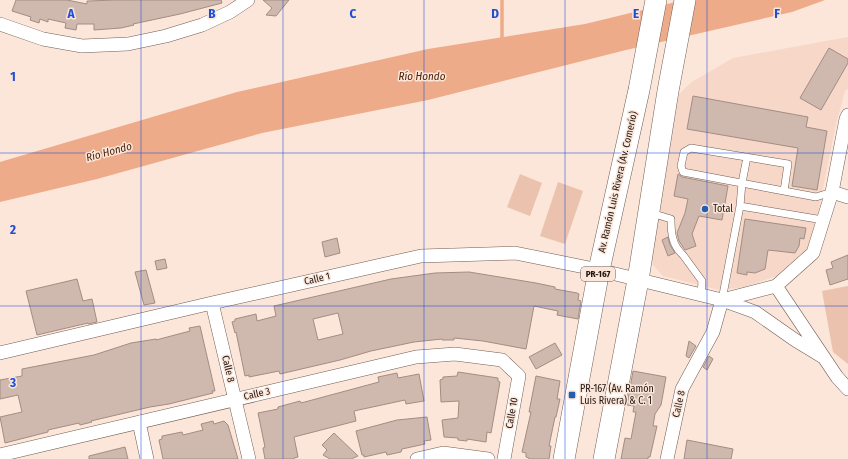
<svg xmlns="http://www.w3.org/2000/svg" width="848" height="459" font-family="'Fira Sans Condensed',sans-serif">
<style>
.built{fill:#f6d7c8}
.green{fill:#ebc2ad}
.water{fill:#edab89}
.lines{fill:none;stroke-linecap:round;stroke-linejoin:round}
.stream{stroke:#edab89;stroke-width:3.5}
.building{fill:#cfb8ad;stroke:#a38d83;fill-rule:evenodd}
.service-casing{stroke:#715d53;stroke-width:8}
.minor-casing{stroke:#715d53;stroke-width:14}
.primary-casing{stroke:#715d53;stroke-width:22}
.service{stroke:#fff;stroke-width:7}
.minor{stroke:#fff;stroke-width:13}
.primary{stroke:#fff;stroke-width:21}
.grid{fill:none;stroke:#1d4ed8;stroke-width:1;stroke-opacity:0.55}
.poi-dot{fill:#225daf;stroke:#fce5d9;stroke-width:1.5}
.labels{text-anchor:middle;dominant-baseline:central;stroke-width:3;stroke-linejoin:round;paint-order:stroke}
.shield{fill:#fce5d9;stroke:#61544e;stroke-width:1}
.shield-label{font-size:9px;font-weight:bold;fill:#1e1612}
.street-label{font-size:10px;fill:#1e1612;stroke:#fce5d9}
.poi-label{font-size:10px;fill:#1e1612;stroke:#fce5d9;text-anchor:start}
.water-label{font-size:11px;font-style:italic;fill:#4b2108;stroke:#fce5d9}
.grid-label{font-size:13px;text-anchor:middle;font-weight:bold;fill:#1d4ed8;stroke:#fce5d9;stroke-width:3;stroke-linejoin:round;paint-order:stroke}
</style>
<rect width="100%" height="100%" fill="#fce5d9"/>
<!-- built -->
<path class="built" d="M848,37V89L845,91L836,124L819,208L808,248L776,276L745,287L719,290L663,276L653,265L650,256V246L679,94L692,82L733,58Z"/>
<!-- green -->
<path class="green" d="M520,174L542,183L530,216L507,207Z
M558,182L583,191L565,244L540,236Z
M848,286V364L833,352L822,291Z"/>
<!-- water -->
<path class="water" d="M684,0H825L792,12L626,50L428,100L262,133L97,179L0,202V162L237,92L428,49L585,24Z"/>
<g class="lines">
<!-- stream -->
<path class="stream" d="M502,41V0"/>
</g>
<!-- building -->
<path class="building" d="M16,0H67L87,4V1L116,0H221L222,3L180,14L133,24L134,25L121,28L94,30V24H77L76,30L65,28L66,23L48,19V22L40,19L39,23L30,20L31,17L12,11Z
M263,0H289L276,16L266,15L272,8Z
M829,48L848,59V63L821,110L800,98Z
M693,96L808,117L806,127L827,131L817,190L792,186L798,148L687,129Z
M678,174L682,177L728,186L722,220L699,216L692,234L696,246L685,250L679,241L677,233L685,213L688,199L674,196Z
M745,219L806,228L804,239L800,238L799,246L795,253L768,250L765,269L755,273L747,272V275L737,273Z
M668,237L670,245L675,253L668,256L662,240Z
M337,238L340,253L325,257L322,242Z
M848,255V279L830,285L826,270L833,268L831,262Z
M165,259L167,268L157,270L155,261Z
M146,270L155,303L144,305L135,272Z
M469,272L536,283L555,287V289L577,293L579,294L578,300L581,301L578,319L557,315L558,311L534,306L526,349L483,341L454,338V340H442V339L414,342L371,351L340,360L280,374L279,371L249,377V375L245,376L236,332L235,333L232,322L235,321V319L256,314L257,321L276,316L274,306L391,279L435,273ZM338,313L343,334L318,340L313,319Z
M77,279L83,301L92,299L97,322L88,324V323L37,335L26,291Z
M200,326L215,391H212L213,393L169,404L150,407L91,421L92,422L80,425L79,423L48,430V432L5,443L0,417L22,412L18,395L0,399V380L22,376V369L94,355L131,343L156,339V340L190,331L189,328Z
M689,341L696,346L689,358L686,356Z
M555,343L562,355L536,369L529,357Z
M709,356L713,359L707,370L703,367Z
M633,371L666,377L661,405L655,414L653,426H657L650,457H648V459H621L625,438L631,439L636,412H633L634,406L627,405Z
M458,372L498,378V381L500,382L491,433L487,432L486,442L467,439V441L458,440V438L444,437L442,420L458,418L459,401L441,402L440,380L443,379V377L457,376Z
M397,373L398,378L419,374L424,401L406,404L405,400L354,411L356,421L294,437L298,457L294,458V459H265L263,448L265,447L258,413L278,409V407L300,401L301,403L379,382L378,377Z
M536,376L560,381L557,399H560L556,417H555L549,446H551L549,459H529V458L526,457V453L522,452L531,412H529Z
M427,417L431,440L424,441L425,444L402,449L401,452L387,455L386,452L364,457V455H362L356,431L397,420Z
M213,421L214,424L224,421L228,425L238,459H163L159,440L162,439V436L182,432L183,435L203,430L201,424Z
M334,433L358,456L351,459H330L323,455L327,450L322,445Z
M687,440L733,449L731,459H684Z
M125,447L128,459H89V456Z"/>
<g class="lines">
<defs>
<path id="service" d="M784,191L788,164L691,148L684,152L681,166L683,172L816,197L832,192
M740,206L823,220
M651,213L671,219C671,233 672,245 683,255L702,281L701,295
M722,300L740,206L742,183L747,157"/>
<path id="minor" d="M0,24L43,39L82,46L128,44L166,36L202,25L230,12L248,0
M832,192L848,197
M776,286L837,377L848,389
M212,303L249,459
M0,353L212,303L421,256L515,253L599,270L722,300L776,286L813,253L832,192L846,119L848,115
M139,422L147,459
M0,455L416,357L455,354L502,360L519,376L504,459
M417,459L443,453L488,459
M667,459L682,389L713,332L722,300L755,312L795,340L823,357"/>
<path id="primary" d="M564,459L599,270L639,90L656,0
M604,459L638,280L668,91L685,0"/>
</defs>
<!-- service casing -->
<use href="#service" class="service-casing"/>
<!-- minor casing -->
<use href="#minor" class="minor-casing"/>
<!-- primary casing -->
<use href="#primary" class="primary-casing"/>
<!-- service -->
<use href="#service" class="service"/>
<!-- minor -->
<use href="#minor" class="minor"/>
<!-- primary -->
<use href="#primary" class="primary"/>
</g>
<!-- grid -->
<path class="grid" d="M141,0V459M283,0V459M424,0V459M565,0V459M707,0V459M0,153H848M0,306H848"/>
<!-- markers -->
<g class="poi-dot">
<circle cx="705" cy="209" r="4"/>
<rect x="568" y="391" width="8" height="8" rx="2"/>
</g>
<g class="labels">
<!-- shield labels -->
<rect class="shield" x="581" y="267" width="34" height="14" rx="3"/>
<g class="shield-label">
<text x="598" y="274">PR-167</text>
</g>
<!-- street labels -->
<g class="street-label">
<text transform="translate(618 182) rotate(-77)">Av. Ramón Luis Rivera (Av. Comerío)</text>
<text transform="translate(317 279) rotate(-13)">Calle 1</text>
<text transform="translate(228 369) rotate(77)">Calle 8</text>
<text transform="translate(257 394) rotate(-13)">Calle 3</text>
<text transform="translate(679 404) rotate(-77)">Calle 8</text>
<text transform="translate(512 413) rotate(-80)">Calle 10</text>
</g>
<!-- poi labels -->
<g class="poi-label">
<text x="713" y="209">Total</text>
<text x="580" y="389">PR-167 (Av. Ramón<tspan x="580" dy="12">Luis Rivera) &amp; C. 1</tspan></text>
</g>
<!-- water labels -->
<g class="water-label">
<text x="422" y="76">Río Hondo</text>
<text transform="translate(109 152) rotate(-15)">Río Hondo</text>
</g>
</g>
<g class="grid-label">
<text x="71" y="18">A</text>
<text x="212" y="18">B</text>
<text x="353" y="18">C</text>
<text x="495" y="18">D</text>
<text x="636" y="18">E</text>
<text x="777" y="18">F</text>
<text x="13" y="81">1</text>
<text x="13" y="234">2</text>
<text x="13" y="387">3</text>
</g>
</svg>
